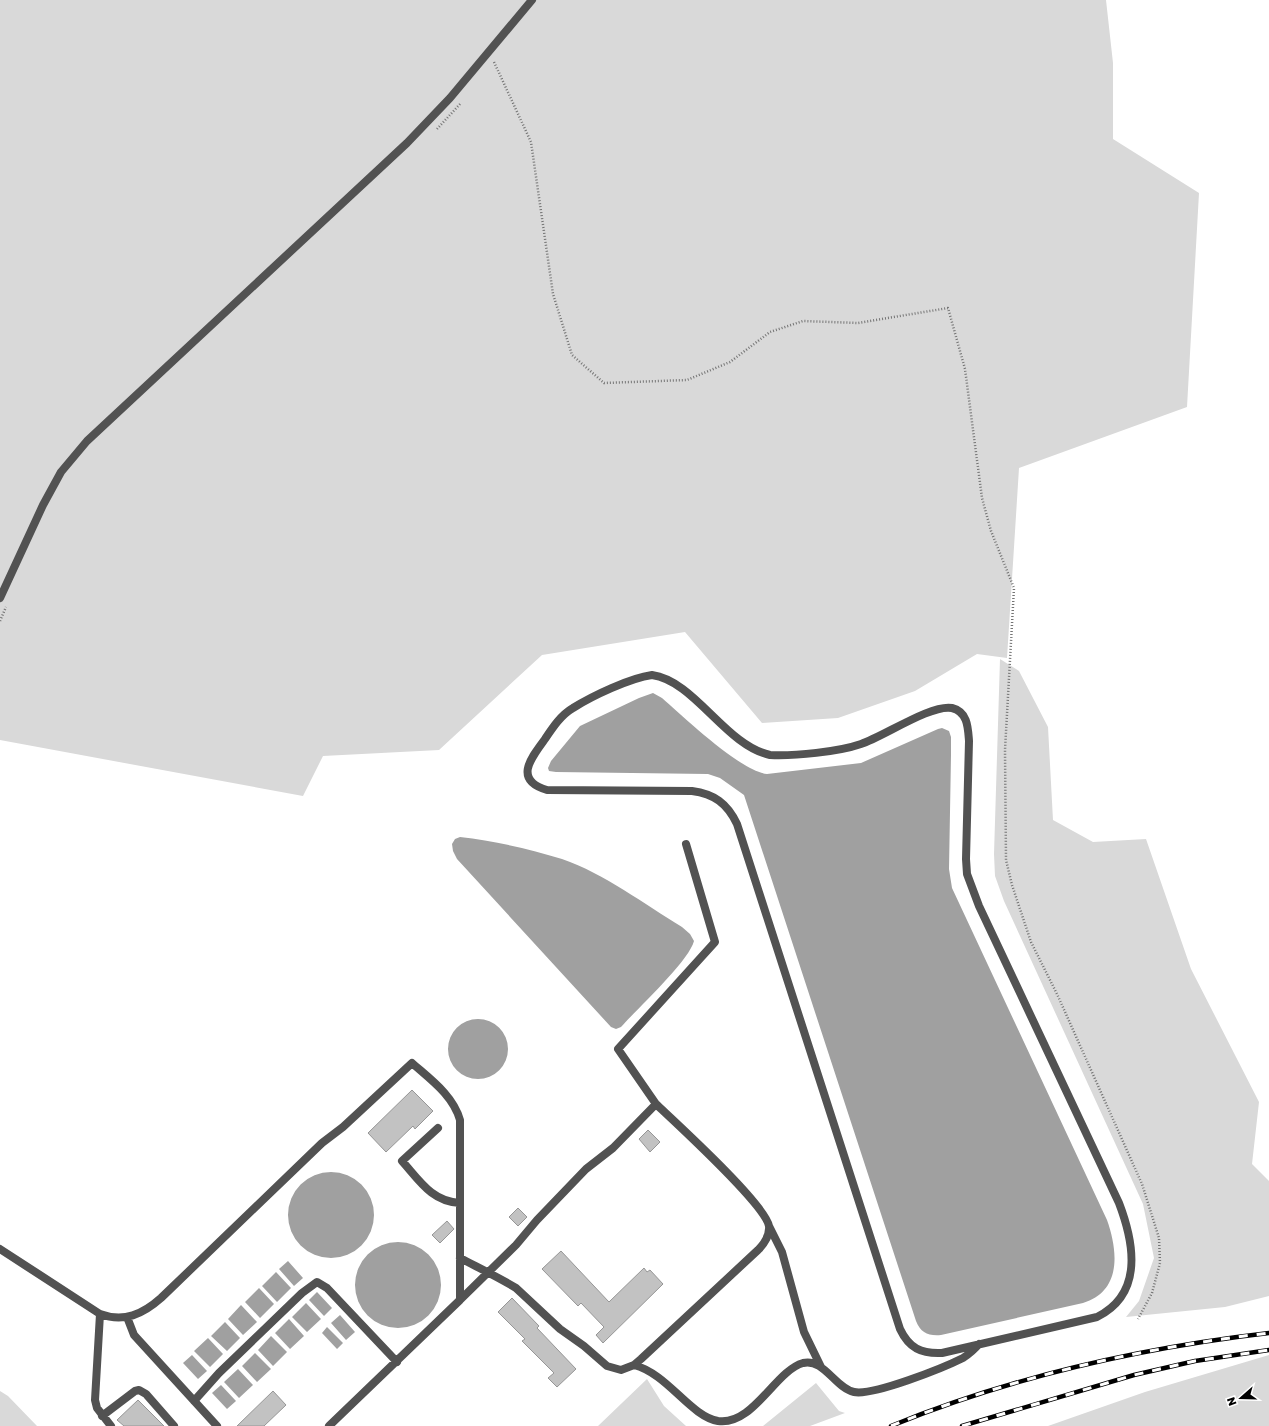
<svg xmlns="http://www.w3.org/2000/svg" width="1269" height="1426" font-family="'Golos Text',sans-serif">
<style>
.green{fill:#d9d9d9}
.water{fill:#a0a0a0}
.building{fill:#c2c2c2;stroke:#969696}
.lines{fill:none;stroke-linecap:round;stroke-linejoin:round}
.path{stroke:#747474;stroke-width:2.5;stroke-dasharray:1 2;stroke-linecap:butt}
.service{stroke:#525252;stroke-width:8}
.tertiary{stroke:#525252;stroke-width:8}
.rail-casing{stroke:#000;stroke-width:4.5}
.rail{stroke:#fff;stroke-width:3;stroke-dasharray:9;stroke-linecap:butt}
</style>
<rect width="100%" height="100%" fill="#fff"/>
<!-- green -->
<path class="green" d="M0,0H1106L1113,63V139L1199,193L1187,407L1019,468L1007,658L977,654L915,691L838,718L762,723L685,632L542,655L439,750L323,756L303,796L0,740Z
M1000,659L1019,671L1048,727L1053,820L1093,842L1146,839L1191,969L1259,1102L1252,1164L1269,1181V1296L1225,1307L1126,1317L1139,1301L1154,1258L1143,1204L1004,901L995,876L994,854Z
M1269,1355V1426H1048L1145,1392Z
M647,1379L664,1406L686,1426H598Z
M816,1383L839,1411L845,1413L810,1426H763Z
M0,1391L8,1396L37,1426H0Z"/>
<!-- water -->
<path class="water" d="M653,693L662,698C684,717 740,771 767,774L861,763L938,729L942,728L949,731L951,737V755L949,869L952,888L1107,1220C1118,1251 1122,1291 1083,1303L941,1335C928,1336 921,1333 916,1321L744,795L720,778L708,774L556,772L549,771L548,768L551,761L580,726L639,698Z
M460,837C494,841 530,849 562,859C605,874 644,904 682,927L690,934L694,941C689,961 637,1009 621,1027L616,1029L611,1027L457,859L453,851L452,844L455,839Z
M448 1049a30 30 0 1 1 60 0a30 30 0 1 1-60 0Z
M288 1215a43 43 0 1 1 86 0a43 43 0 1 1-86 0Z
M355 1285a43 43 0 1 1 86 0a43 43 0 1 1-86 0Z
M288,1261L303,1278L294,1286L279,1269Z
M276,1272L291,1288L277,1302L262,1286Z
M259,1288L274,1304L260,1318L245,1302Z
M317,1292L332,1308L324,1316L309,1300Z
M306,1303L321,1319L307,1332L292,1317Z
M241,1305L257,1322L243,1335L228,1319Z
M340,1315L355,1332L346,1340L331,1323Z
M289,1319L304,1336L290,1349L275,1333Z
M225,1322L240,1338L227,1351L211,1336Z
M327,1327L343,1343L337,1349L322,1333Z
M271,1336L287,1352L273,1366L258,1350Z
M208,1338L223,1354L210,1367L194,1351Z
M255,1353L271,1369L257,1382L242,1366Z
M192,1355L207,1371L198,1379L183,1363Z
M238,1369L253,1385L239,1398L224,1382Z
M221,1385L236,1401L227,1409L212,1393Z"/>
<!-- building -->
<path class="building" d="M412,1090L433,1111L415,1129L413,1126L386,1152L368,1133Z
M648,1130L660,1142L650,1152L639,1139Z
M518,1208L527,1217L518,1226L509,1217Z
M447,1221L454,1229L440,1243L432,1235Z
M561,1251L609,1302L644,1268L647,1272L650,1270L663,1284L603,1343L596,1335L604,1327L581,1303L578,1306L542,1269Z
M512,1298L539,1326L537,1328L576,1369L557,1387L548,1378L554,1373L522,1341L525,1339L498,1312Z
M273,1391L286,1405L264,1426H237Z
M138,1400L164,1426H124L117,1420Z"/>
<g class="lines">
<!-- path -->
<path class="path" d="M494,62L531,142L553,294L572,355L604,383L687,380L730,362L770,332L803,321L858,323L948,308L965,369L982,498L991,531L1014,588L1005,750L1006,860L1012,885L1031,942L1057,994L1142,1184L1159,1238L1160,1263L1152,1293L1138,1319
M437,129L461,103
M0,621L6,607"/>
<!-- service -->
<path class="service" d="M652,675C695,681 725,745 770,755C795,756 838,752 861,744C883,737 931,704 952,708C968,712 968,728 969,741L966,859L967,874L979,906L1119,1203C1135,1245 1143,1294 1097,1317L942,1353C921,1354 909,1348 900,1329L737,824C727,803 714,794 692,791L547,790C513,780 531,758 545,739C553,727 561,715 573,708C592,696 630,678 652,675Z
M656,1104L618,1049L715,942L686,844
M438,1128L402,1161C419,1180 432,1202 460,1203
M769,1226L782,1252L804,1332L821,1367
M0,1249L100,1314C124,1323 143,1314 161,1298L322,1143L343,1127L412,1063C430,1079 453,1095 460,1120V1300L329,1426
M460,1258C479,1268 498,1277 516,1288L560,1329L584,1346L607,1366L621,1370L634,1365L641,1359L758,1250C765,1243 770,1236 769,1226C765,1204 676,1123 656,1104L613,1148L586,1169L537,1220L516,1245L460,1300
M100,1314L95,1400L97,1408L111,1426
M127,1317L134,1335L217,1426
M634,1365C668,1374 690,1416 718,1421C753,1426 775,1371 803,1363C824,1358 835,1388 854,1392C873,1396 943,1368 963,1358C969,1354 974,1350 979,1344
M194,1401L219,1373L302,1293L317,1282L327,1288L397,1362
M102,1416L135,1391L139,1390L146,1394L174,1426"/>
<!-- tertiary -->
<path class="tertiary" d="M0,598L43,505L61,472L87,441L407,143L450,98L532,0"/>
<defs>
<path id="rail" d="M891,1426C1011,1377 1140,1348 1269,1333
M962,1426L1134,1375L1195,1361L1269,1350"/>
</defs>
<!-- rail casing -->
<use href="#rail" class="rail-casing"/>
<!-- rail -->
<use href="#rail" class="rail"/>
</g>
<!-- north arrow -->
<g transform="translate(1241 1398) rotate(250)" stroke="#ffffff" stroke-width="3" paint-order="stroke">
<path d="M0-3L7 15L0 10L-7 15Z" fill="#000000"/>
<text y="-6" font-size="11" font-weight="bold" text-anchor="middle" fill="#000000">N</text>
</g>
</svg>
